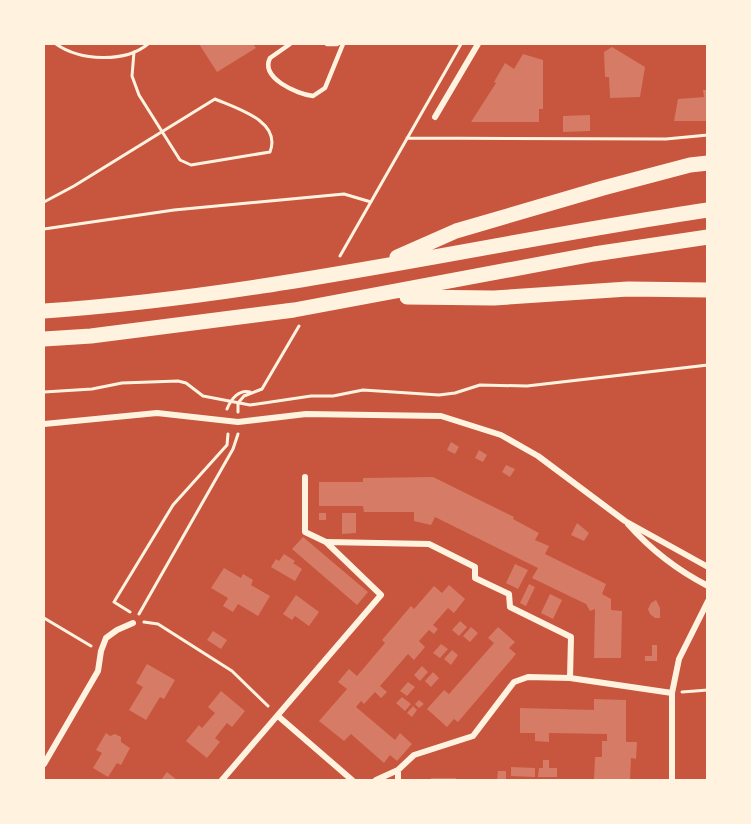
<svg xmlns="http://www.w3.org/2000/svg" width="751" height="824" font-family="'Work Sans',sans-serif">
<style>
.building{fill:#d67c66}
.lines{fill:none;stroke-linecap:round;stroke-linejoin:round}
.path{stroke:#fff3e0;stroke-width:3}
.service{stroke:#fff3e0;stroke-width:4.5}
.minor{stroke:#fff3e0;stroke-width:6}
.primary{stroke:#fff3e0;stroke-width:15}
</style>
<rect width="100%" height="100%" fill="#c8553d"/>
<!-- building -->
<path class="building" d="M199,44H253L256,48L217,72Z
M612,47L645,67L640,97L610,98L609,77H605L604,52Z
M523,54L543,60V109H539V122H471L496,83L494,82L505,63L514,69Z
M703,90H708V121H674L678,99L704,97Z
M590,115V131L563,132V116Z
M451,442L459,447L455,454L447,450Z
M479,450L487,455L483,462L475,458Z
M506,465L515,469L510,477L502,472Z
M433,477L514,517L513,519L539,533L535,540L549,546L545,554L606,584L602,594L611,599V610L622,611L621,658H594L595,609L590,611L586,604L532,578L538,568L435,517L431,525L414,521V512H364L363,506H319V482H363V478Z
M319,513H326V520H319Z
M342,513H356V533L342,534Z
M577,523L589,533L584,541L571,535Z
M303,537L368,592L357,605L292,549Z
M284,554L295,561L293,563L302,569L295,581L271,567L276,559L279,561Z
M515,564L528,570L518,589L506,583Z
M224,568L241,578L243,574L253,580L251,585L270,596L258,616L238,604L233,612L223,606L228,598L211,588Z
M529,584L535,587L526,606L520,603Z
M449,585L465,599L454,613L448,608L433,625L438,629L434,634L429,630L419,641L425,647L414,660L408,654L380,686L387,692L381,698L375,692L364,704L361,701L356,707L395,740L400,733L412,744L397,761L390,755L384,763L351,734L344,741L319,721L347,689L338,682L349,669L357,676L385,643L382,640L411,606L414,609L434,586L442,593Z
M550,594L562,600L553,619L541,613Z
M296,595L319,612L309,626L295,616L292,620L283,614Z
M656,600L660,608V618H655L650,614L648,609L651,603Z
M460,621L467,627L459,636L452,630Z
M471,627L478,633L470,642L463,636Z
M498,627L515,642L509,648L516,654L458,722L454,719L447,727L427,709L444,690L449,694L494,643L488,638Z
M213,631L227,640L221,649L207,640Z
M441,644L448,649L440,658L433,653Z
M652,645H657V661H645V656H652Z
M452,650L458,655L451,665L444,659Z
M147,664L175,680L164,699L160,697L146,720L129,710L143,687L136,683Z
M422,666L428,672L420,681L414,675Z
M433,672L439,678L431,687L425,681Z
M408,682L415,687L407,696L400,691Z
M221,691L245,711L232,727L227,723L215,738L220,742L207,758L186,741L199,725L202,728L215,713L208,707Z
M402,697L411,704L405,711L396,703Z
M594,699L626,700V742H637L636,759L631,758L630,780H594L595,757H602V741H607V734L549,733V742L535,741V733H520V708L594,710Z
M419,700L424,704L419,708L415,704Z
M413,706L417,710L412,717L407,713Z
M106,733L110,736L115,734L121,737V742L130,748L121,765L117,763L108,777L93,768L102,753L96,750Z
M543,760H549V768H557V777H538L539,768H543Z
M511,767L535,768V777L511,776Z
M498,771H506V780H497Z
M167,772L177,780H161Z
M431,778H456V780H431Z"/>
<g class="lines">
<!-- path -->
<path class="path" d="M56,44C80,61 125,63 148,44
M407,138L666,139L708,135
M44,202L74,186L215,99C236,108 282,121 270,152L191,165L180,160L139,95L132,76L134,52
M44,229L174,210L344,194L371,202
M340,256L461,44
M44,392L92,389L122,383L178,381L186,383L203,396L250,405L311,396H333L363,390L439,395L455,393L480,385L527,386L708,365
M227,409C231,399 239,389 250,392
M238,412V403L244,396L262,389L299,326
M130,612L114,602L173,505L227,445L228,434
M139,614L233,449L238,434
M44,618L91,646
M144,622L158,624L232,671L268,706
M682,692L708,690"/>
<!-- service -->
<path class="service" d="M290,44L270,58C260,78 297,94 313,96L325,88L343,44
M327,44H337"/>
<!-- minor -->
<path class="minor" d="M435,117L478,44
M44,424L157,413L238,422L306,414L441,416L501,435L538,456L625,521L708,567
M628,524C651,550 677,570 708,586
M327,542L429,544L475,567V578L509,594L510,607L571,637L570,678
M278,716L352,780
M44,764L98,671L101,651L106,638L117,630L133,623
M222,780L381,595L326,542L305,532V477
M376,780L398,770L414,755L473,736L514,682L528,677L570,678L672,693
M398,780V770
M672,780V693L679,659L708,601"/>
<!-- primary -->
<path class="primary" d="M397,257L456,231L603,188L690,165L708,163
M407,297L494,298L628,289L708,290
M44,311C267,296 486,243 708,210
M44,339L91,336L294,310L594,254L708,237"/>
</g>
<!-- border -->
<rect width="751" height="824" fill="none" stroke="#fff3e0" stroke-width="90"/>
</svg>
